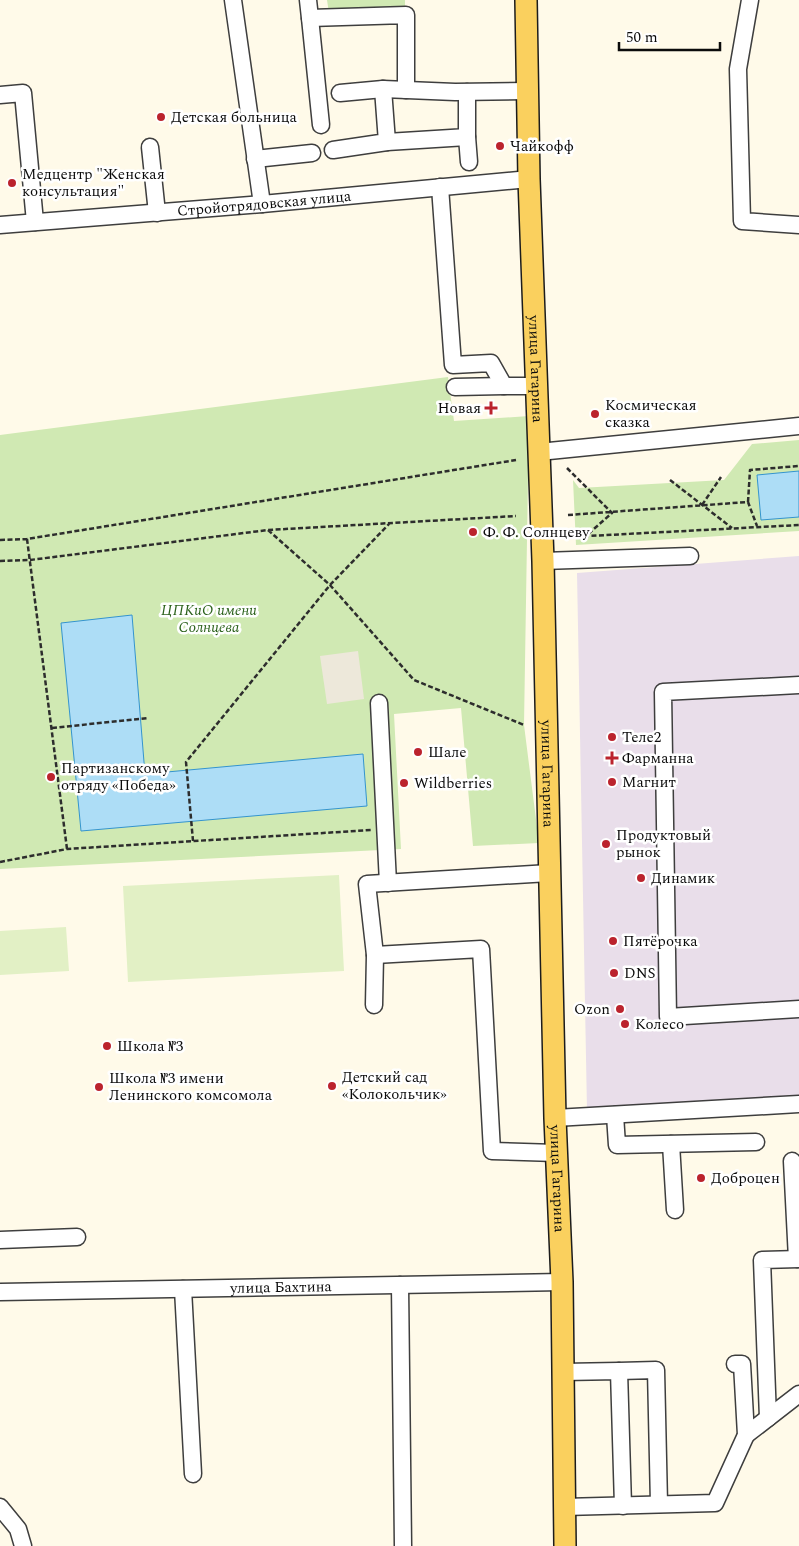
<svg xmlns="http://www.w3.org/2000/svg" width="799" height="1546" font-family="Spectral,serif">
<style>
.industrial{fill:#e9deea}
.green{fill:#d0e9b3}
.pitch{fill:#e2f0c5}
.plaza{fill:#ede8da}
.water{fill:#adddf6;stroke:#3494ce}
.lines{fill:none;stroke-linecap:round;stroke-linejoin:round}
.minor-casing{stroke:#3e3e3e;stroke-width:19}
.major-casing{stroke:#1c1c1c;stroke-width:24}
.path{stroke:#2d2d2d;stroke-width:2.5;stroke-dasharray:5 2.5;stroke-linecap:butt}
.minor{stroke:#fff;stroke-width:16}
.major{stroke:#fad05e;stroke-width:21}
.poi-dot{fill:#bb232d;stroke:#fff;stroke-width:2}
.labels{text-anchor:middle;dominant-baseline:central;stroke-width:5;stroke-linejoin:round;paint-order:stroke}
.poi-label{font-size:15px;fill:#0b0b0b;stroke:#fff;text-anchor:start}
.street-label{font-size:15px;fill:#0b0b0b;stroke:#fff}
.park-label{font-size:15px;font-style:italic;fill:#2c621c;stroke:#fff}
</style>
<rect width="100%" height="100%" fill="#fffae9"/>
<!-- industrial -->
<path class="industrial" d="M799,556V1096L587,1111L577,573Z"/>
<!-- green -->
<path class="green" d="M327,0H405V9L329,13Z
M448,377L454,421L529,416L524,725L539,843L473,846L461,708L394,714L401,849L0,869V435Z
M799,440V531L576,545L573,480L579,488L724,480L752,444Z"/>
<!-- pitch -->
<path class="pitch" d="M339,875L344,971L128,982L123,886Z
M66,927L69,971L0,975V931Z"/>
<!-- plaza -->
<path class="plaza" d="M358,651L364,699L327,704L320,656Z"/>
<!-- water -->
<path class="water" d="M799,471V517L761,520L757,475Z
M132,615L145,774L363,754L367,806L81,831L61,623Z"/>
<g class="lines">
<defs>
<g id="minor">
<path d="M233,0L262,204"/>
<path d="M308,0L310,18L406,15V90"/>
<path d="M750,0L738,69L742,221L799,225"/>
<path d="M310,18L321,125"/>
<path d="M340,93L383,89L455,92L527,91"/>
<path d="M0,95L23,93L35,222"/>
<path d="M467,137L469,162"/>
<path d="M387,142L467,137V92"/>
<path d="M150,147L157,213"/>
<path d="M333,150L387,142L383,89"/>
<path d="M255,159L312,153"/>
<path d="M440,187L453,365L491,363L504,386H536"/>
<path id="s1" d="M0,225L262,204L529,179"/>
<path d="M455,387L504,386"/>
<path d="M539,452L799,426"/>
<path d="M543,561L690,556"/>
<path d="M799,685L663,692L668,1017L799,1009"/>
<path d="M379,703L388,883"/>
<path d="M549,873L367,884L375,955L481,949L492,1151L556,1153"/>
<path d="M374,1005L375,955"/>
<path d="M615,1115L617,1145L756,1142"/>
<path d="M555,1118L799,1104"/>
<path d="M671,1144L675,1210"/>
<path d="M792,1161L797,1259"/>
<path d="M0,1240L77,1237"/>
<path d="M400,1285L403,1546"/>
<path d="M183,1289L193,1474"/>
<path id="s2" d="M0,1292L562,1282"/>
<path d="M619,1371L656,1370L659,1504"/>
<path d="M563,1372L619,1371L623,1506"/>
<path d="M768,1418L762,1260L799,1259"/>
<path d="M746,1435L799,1394"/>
<path d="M0,1507L18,1529L23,1546"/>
<path d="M564,1507L715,1503L746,1435L742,1364H735"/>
</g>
<g id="major">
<path id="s3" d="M526,0L529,179L543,561L555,1118L562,1282L565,1546"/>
</g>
</defs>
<!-- minor casing -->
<use href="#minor" class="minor-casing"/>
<!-- major casing -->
<use href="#major" class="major-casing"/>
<!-- path -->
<path class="path" d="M567,468L612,513L587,535
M670,480L732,528
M748,502L750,470L799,466
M702,505L721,477
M568,515L748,502L757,526
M268,530L330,585L414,680L524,725
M569,537L799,525
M27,539L67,849
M0,540L27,539L516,460
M0,561L30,560L268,530L516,516
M52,728L148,718
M193,841L186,762L330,585L390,523
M0,862L67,849L371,830"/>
<!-- minor -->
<use href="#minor" class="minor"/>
<!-- major -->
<use href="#major" class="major"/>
</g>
<!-- markers -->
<g class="poi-dot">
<circle cx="161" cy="117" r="5"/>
<circle cx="500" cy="146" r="5"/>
<circle cx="12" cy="183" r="5"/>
<path d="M488.5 400.5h5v5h5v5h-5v5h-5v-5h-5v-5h5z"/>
<circle cx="595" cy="414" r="5"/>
<circle cx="473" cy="532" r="5"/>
<circle cx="612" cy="737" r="5"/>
<circle cx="418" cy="752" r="5"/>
<path d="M609.5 750.5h5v5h5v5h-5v5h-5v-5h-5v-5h5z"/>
<circle cx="51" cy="777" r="5"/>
<circle cx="612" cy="782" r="5"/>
<circle cx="404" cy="783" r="5"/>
<circle cx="606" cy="844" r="5"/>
<circle cx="641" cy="878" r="5"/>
<circle cx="613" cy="941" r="5"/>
<circle cx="614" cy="973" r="5"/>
<circle cx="620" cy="1009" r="5"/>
<circle cx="625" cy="1024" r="5"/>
<circle cx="107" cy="1046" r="5"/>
<circle cx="332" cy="1086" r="5"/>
<circle cx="99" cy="1087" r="5"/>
<circle cx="701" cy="1178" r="5"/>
</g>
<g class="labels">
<!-- poi labels -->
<g class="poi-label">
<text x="171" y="117">Детская больница</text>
<text x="510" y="146">Чайкофф</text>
<text x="22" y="174">Медцентр "Женская<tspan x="22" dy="17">консультация"</tspan></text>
<text x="605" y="405">Космическая<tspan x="605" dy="17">сказка</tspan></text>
<text x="481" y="408" text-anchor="end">Новая</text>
<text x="483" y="532">Ф. Ф. Солнцеву</text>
<text x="622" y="737">Теле2</text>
<text x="428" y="752">Шале</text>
<text x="622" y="758">Фарманна</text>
<text x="61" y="768">Партизанскому<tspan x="61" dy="17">отряду «Победа»</tspan></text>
<text x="622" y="782">Магнит</text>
<text x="414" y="783">Wildberries</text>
<text x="616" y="835">Продуктовый<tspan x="616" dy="17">рынок</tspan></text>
<text x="651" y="878">Динамик</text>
<text x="623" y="941">Пятёрочка</text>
<text x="624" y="973">DNS</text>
<text x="610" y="1009" text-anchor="end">Ozon</text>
<text x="635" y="1024">Колесо</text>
<text x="117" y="1046">Школа №3</text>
<text x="342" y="1077">Детский сад<tspan x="342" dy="17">«Колокольчик»</tspan></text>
<text x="109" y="1078">Школа №3 имени<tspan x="109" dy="17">Ленинского комсомола</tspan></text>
<text x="711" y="1178">Доброцен</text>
</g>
<!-- street labels -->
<g class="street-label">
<text stroke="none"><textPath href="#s1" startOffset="265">Стройотрядовская улица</textPath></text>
<text stroke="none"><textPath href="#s3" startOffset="369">улица Гагарина</textPath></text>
<text stroke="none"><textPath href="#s3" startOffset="774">улица Гагарина</textPath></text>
<text stroke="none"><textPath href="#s3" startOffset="1179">улица Гагарина</textPath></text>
<text stroke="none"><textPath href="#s2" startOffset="281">улица Бахтина</textPath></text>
</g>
<!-- park labels -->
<g class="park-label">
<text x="209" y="610">ЦПКиО имени<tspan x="209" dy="17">Солнцева</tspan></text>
</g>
</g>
<!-- scale -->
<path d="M619 42v8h101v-8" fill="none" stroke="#0b0b0b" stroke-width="2.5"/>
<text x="626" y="42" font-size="15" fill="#0b0b0b" stroke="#ffffff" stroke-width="4" paint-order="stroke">50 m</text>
</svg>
